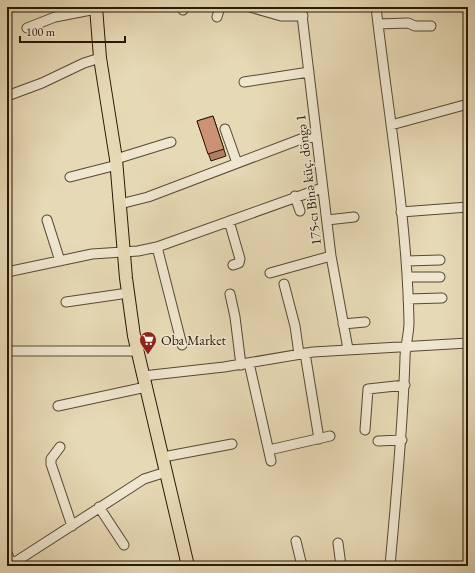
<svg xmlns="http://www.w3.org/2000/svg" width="475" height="573" font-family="'EB Garamond',serif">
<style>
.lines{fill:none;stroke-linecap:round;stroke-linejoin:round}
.minor-casing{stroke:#574932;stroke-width:11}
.major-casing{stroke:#271906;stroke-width:14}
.minor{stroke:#efe6cf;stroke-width:9}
.major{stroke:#e6d9b5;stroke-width:12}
.wall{fill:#b07d65;stroke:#271906}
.building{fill:#cd9176;stroke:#271906}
.labels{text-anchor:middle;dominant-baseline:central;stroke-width:3;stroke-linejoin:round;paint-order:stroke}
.street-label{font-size:14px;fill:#271906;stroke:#efe6cf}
.poi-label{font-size:14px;fill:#271906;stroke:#efe6cf;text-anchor:start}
</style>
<rect width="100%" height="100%" fill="#e6d9b5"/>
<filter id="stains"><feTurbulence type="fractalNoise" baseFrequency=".005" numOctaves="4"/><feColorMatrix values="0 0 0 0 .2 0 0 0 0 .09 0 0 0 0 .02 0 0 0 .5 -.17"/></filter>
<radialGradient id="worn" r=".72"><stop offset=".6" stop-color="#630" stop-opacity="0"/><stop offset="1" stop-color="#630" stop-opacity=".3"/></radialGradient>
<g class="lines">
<defs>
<path id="minor" d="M250,7L281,16H303
M301,7L331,256L348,349
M376,7C388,112 407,217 409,322C409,335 405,346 405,358C403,428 396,497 390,566
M183,10L184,7
M217,17L220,7
M378,24L408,23L415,26H431
M27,28L55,17L96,9
M244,82L309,72
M7,96L42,83L84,63L100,58
M391,125L468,104
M225,129L237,163
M116,159L171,142
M70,177L117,165
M295,196L300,211
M120,204L148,197L301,139L316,136
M401,212L468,207
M47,220L60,261
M327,220L354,217
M229,221L240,259L239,263L233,265
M157,247L182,345
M406,261L440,260
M7,272L92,254L138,251L157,247L322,188
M270,273L331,256
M407,277H440
M284,284L295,326L299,354
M230,294L235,317L241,365
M408,299L442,298
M66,302L128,293
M343,324L365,322
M7,351H137
M305,353L319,439
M249,363L271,461
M143,376L224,367L313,352L468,343
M58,406L146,387
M365,430L368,389L405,385
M378,441L402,440
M60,447L51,459V464L72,526
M269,450L330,436
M163,457L232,444
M99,507L124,545
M296,541L302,566
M338,543L341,566
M7,553L12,565
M9,566L144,479L166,472"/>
<path id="major" d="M96,7L100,58L116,159L126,278L134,336L188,566"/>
</defs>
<!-- minor casing -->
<use href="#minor" class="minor-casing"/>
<!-- major casing -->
<use href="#major" class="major-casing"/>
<!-- minor -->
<use href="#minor" class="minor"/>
<!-- major -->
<use href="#major" class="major"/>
</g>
<!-- wall -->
<path class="wall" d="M213,116L226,156L211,161L197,121Z"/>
<!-- building -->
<path class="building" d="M213,116L224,149L208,154L197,121Z"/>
<!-- icons -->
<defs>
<symbol id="supermarket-pin" viewBox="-11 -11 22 30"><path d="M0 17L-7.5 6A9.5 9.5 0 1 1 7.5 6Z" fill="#8f2418" stroke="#efe6cf"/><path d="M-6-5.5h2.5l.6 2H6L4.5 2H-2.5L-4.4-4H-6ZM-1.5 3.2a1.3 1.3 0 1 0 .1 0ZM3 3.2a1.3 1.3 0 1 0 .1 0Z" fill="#fff"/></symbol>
</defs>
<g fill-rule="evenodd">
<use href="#supermarket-pin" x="138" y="330" width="20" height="27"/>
</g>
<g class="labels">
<!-- street labels -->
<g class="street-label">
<text transform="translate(308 180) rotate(-97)">175-cı Binə küç. döngə 1</text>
</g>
<!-- poi labels -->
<g class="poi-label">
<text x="161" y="340">Oba Market</text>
</g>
</g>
<!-- margin -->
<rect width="475" height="573" fill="none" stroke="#e6d9b5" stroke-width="24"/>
<rect x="8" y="8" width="459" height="557" fill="none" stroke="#271906" stroke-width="2"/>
<rect x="12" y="12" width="451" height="549" fill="none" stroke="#271906"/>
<!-- scale -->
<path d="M20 36v6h105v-6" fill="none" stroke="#271906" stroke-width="2"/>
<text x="26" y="36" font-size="12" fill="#271906" stroke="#efe6cf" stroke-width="3" paint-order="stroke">100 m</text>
<rect width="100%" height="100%" filter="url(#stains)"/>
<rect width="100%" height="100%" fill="url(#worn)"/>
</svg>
